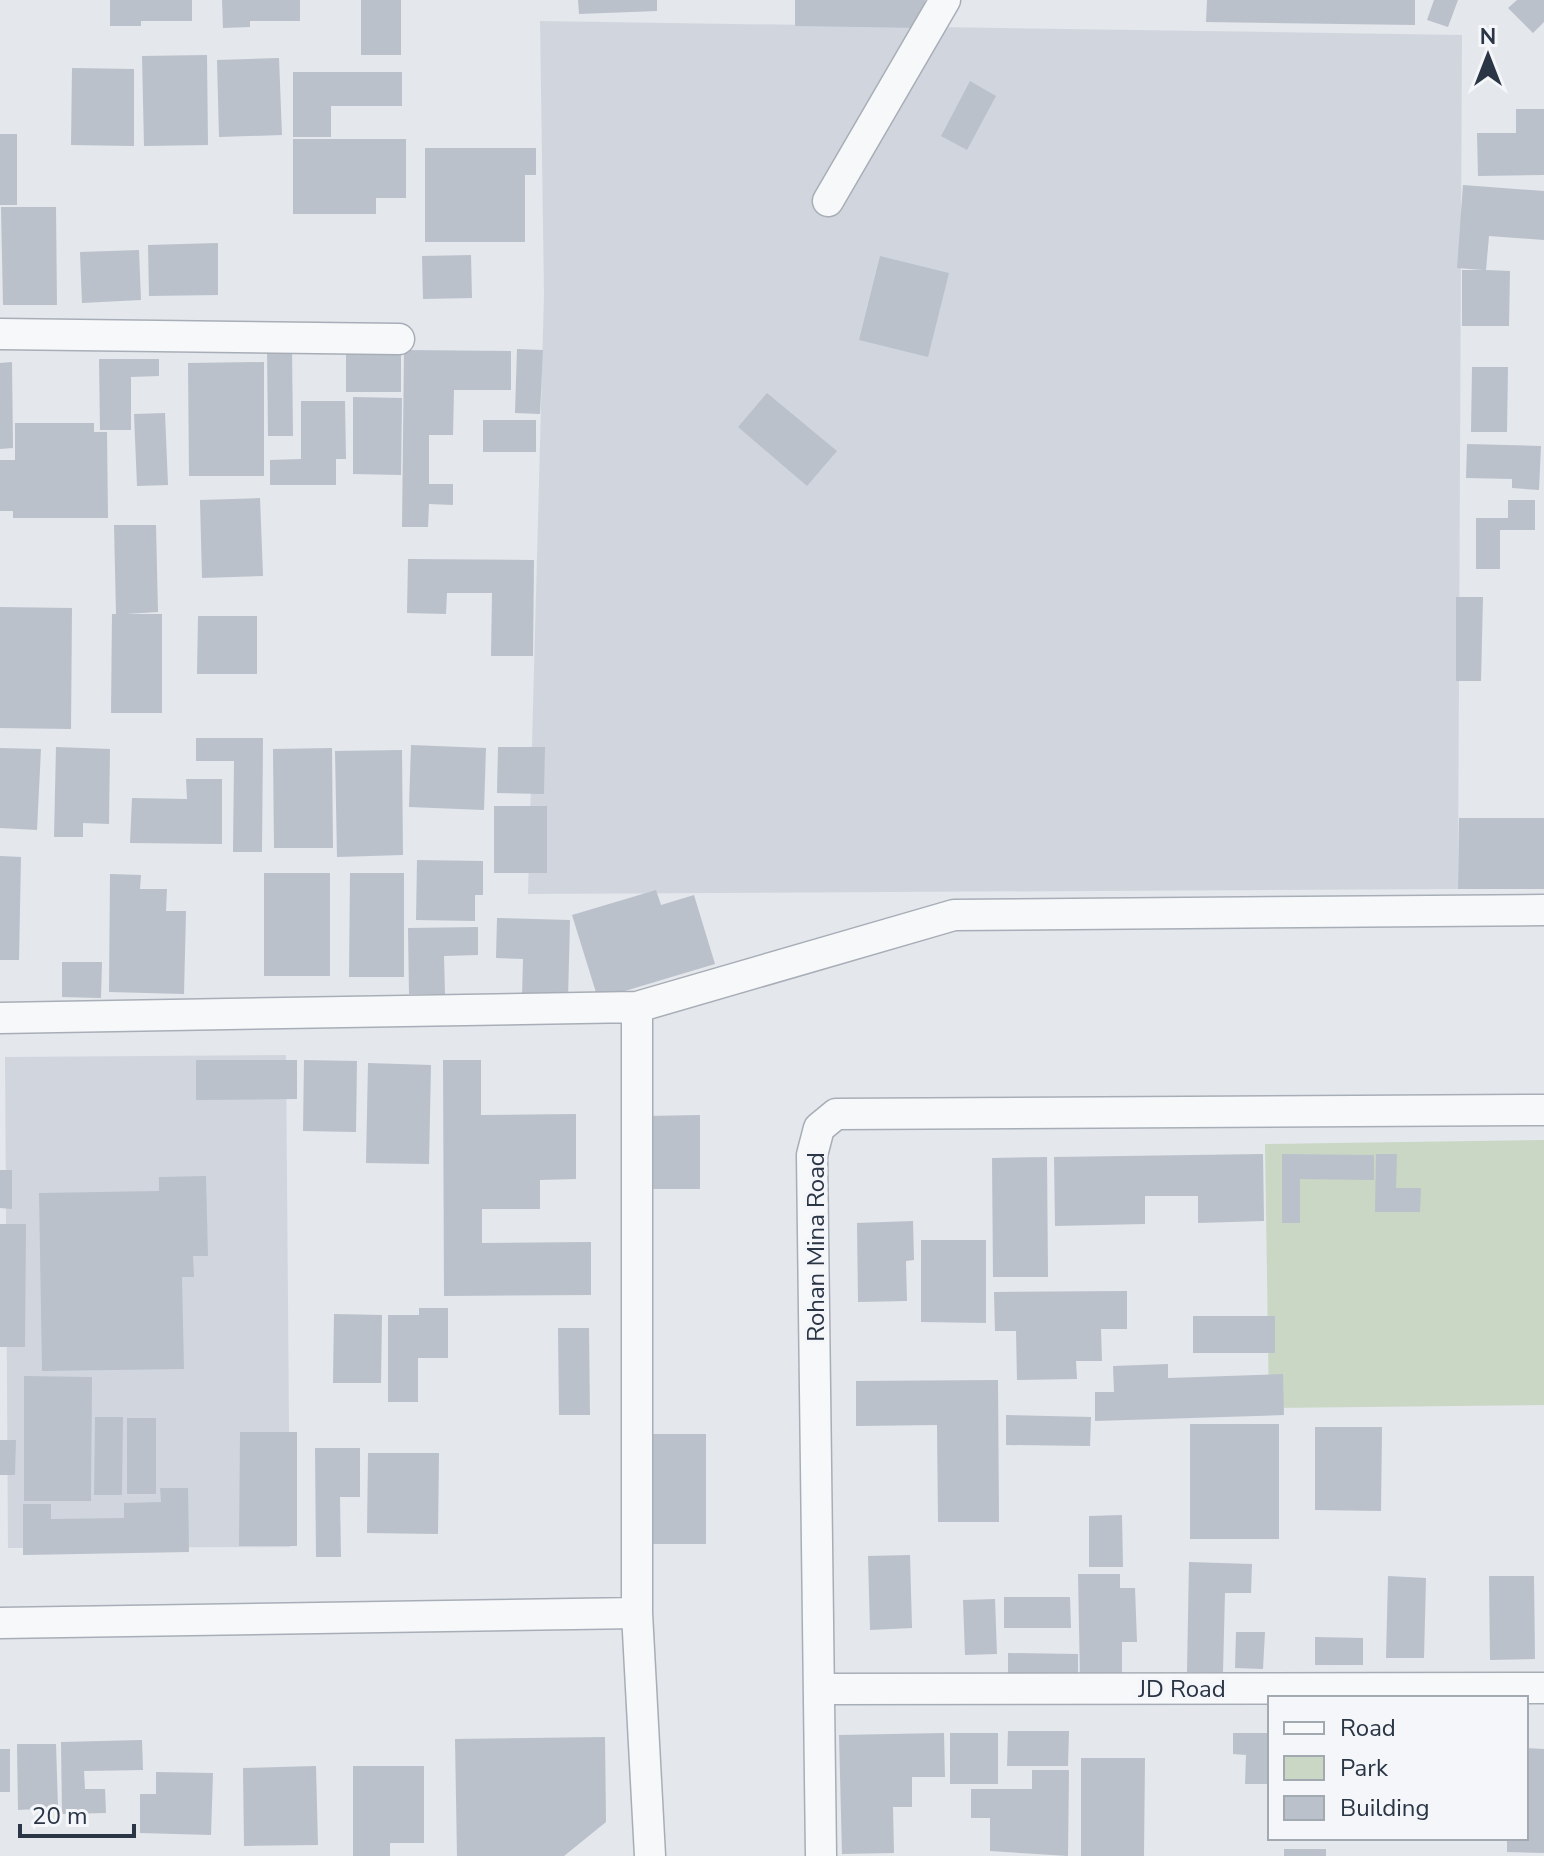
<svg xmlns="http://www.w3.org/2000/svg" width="1544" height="1856" font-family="'Nunito Sans',sans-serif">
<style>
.built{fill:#d1d6de}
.green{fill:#c9d7c4}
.building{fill:#bac1cb}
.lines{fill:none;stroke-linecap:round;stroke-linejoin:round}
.street-casing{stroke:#a8aeb7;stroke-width:33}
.street{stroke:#f7f8fa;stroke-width:30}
.labels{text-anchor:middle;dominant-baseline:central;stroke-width:7;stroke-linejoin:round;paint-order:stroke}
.street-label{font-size:24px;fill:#2a3546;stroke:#f4f6f9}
</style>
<rect width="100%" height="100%" fill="#e4e7ec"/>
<!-- built -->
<path class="built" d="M540,21L1462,35L1458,889L528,894L544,294Z
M286,1055L290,1547L8,1548L5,1057Z"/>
<!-- green -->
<path class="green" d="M1544,1140V1405L1269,1408L1265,1144Z"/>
<!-- building -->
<path class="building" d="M110,0H192V21H141V26H110Z
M222,0H300V21H250V27L223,28Z
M361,0H401V55H361Z
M578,0H657V11L579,14Z
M795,0H925L924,28L795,26Z
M1207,0H1415V25L1206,22Z
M1434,0H1458L1448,27L1427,20Z
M1517,0H1544V22L1533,33L1508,8Z
M207,55L208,145L144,146L142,56Z
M279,58L282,135L219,137L217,60Z
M72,68L134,69V146L71,145Z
M293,72H402V106H331V137H293Z
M970,81L996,96L967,150L941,136Z
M1516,109H1544V175L1478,176L1477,133H1516Z
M0,134H17V205H0Z
M293,139H406V198H376V214H293Z
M425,148H536V175H525V242H425Z
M1463,185L1544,191V240L1489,236L1486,270L1510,271L1509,326H1462V270H1483L1457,268Z
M1,207H56L57,305H3Z
M218,243V295L149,296L148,245Z
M139,250L141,300L82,303L80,252Z
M471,255L472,298L423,299L422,256Z
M880,256L949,273L928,357L859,340Z
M267,348H292L293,436H268Z
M517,349L543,350L540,414L515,413Z
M346,350H401V392H346Z
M404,350L511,351V390H454L453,435H429V484H453V505L429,504L428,527H402Z
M99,359H159V376L131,377V430H100Z
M12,362L13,448L0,449V363Z
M264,362V476H189L188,363Z
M1472,367H1508L1507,432H1471Z
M767,393L837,451L807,486L738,427Z
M353,397L402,398L401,475L353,474Z
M301,401H345L346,459H336V485H270V460L301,459Z
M165,413L168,485L137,486L134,414Z
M483,420H536V452H483Z
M15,423H94V432H107L108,518H13V511H0V460H15Z
M1467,444L1541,446L1539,490L1512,488V479L1466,478Z
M260,498L263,576L202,578L200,500Z
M1508,500H1535V530H1500V569H1476V518H1508Z
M114,525H156L158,612L126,614H162V713H111L112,614H116Z
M408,559L534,560L533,656H491L492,593H447L446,614L407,613Z
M1456,597H1483L1481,681H1456Z
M0,607L72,608L71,729L0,728Z
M198,616H257V674H197Z
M196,738H263L262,852H233L234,761H196Z
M411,745L486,748L484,810L409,807Z
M56,747L110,749L109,824L83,823V837H54Z
M498,747H545L544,794L497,793Z
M0,748L41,749L37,830L0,828Z
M332,748L333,848H274L273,749Z
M402,750L403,855L337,857L335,751Z
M186,779H222V844L130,843L132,798L187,799Z
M494,806H547V873H494Z
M1459,818H1544V889H1458Z
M0,856L21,857L19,960H0Z
M417,860L483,861V895H475V921L416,920Z
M264,873H330V976H264Z
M350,873H404V977H349Z
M110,874L141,875L140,889H167L166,911H186L184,994L109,992Z
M656,890L661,905L694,895L715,964L598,999L572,915Z
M497,918L570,920L568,999L522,997L523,959L496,958Z
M478,927V955L444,956L445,994H409L408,928Z
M62,962H102L101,998L62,997Z
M196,1060H297V1099L196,1100Z
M304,1060L357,1061L356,1132L303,1131Z
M443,1060H481V1115L576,1114V1179L540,1180V1209H482V1243L591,1242V1295L444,1296Z
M368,1063L431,1065L429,1164L366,1163Z
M700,1115V1189H647L646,1116Z
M1263,1154L1264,1221L1198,1223V1196H1145V1224L1055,1226L1054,1157Z
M1282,1154L1374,1155V1180L1300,1179V1223H1282Z
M1376,1154H1397L1396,1188H1421L1420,1212H1375Z
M1047,1157L1048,1277H993L992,1158Z
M0,1170H12V1209L0,1208Z
M206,1176L208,1256H193L194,1277H182L184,1369L42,1371L39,1193L159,1191V1177Z
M913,1221L914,1260L906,1261L907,1301L858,1302L857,1223Z
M0,1224H26L25,1347H0Z
M921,1240H986V1323L921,1322Z
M1127,1291V1329H1101L1102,1361H1076L1077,1379L1017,1380L1016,1331H995L994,1292Z
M419,1308H448V1358H418V1402H388V1315H419Z
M334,1314L382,1315L381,1383H333Z
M1193,1316H1275V1353H1193Z
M558,1328H589L590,1415H559Z
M1168,1364V1378L1283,1374L1284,1415L1095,1421V1392H1114L1113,1366Z
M24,1376L92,1377L91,1501H24Z
M998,1380L999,1522H938L937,1425L856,1426V1381Z
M1006,1415L1091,1417L1090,1446L1006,1445Z
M95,1417H123L122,1495H94Z
M127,1418H156V1494H127Z
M1190,1424H1279V1539H1190Z
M1315,1427H1382L1381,1511L1315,1510Z
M240,1432H297V1546H239Z
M642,1434H706V1544H642Z
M0,1440H16L15,1475H0Z
M315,1448H360V1497H340L341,1557H316Z
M368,1453H439L438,1534L367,1533Z
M160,1488H188L189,1552L23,1555V1504H51V1519L124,1518V1503L161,1502Z
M1122,1515L1123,1567H1089V1516Z
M910,1555L912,1628L870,1630L868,1556Z
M1189,1562L1252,1564L1251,1593H1225L1223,1672H1187Z
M1078,1574H1120V1588H1135L1137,1642H1122V1678L1080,1679Z
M1388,1576L1426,1578L1424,1658H1386Z
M1489,1576H1534L1535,1659L1490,1660Z
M1004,1597H1070L1071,1628H1004Z
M995,1599L997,1654L965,1655L963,1600Z
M1236,1632H1265L1263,1669L1235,1668Z
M1315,1637L1363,1638V1665H1315Z
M1008,1653L1078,1654V1679H1008Z
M1008,1731H1069L1068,1766H1007Z
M944,1733L945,1777H912V1807H893L894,1853L842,1854L839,1735Z
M950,1733H998V1784H950Z
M1233,1733H1270V1784H1245L1246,1755L1233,1754Z
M605,1737L606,1822L564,1856H457L455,1739Z
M142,1740L143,1770L84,1771L85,1789H105L106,1813L62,1814L61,1742Z
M17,1744H56L58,1808L18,1810Z
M1526,1748L1544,1749V1853L1507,1852V1838H1526Z
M0,1749H10V1792H0Z
M1081,1758H1145L1144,1856H1081Z
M316,1766L318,1845L244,1846L243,1768Z
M353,1766H424V1843H390V1856H353Z
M1032,1770H1069L1068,1856L990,1851V1818H971V1789H1032Z
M156,1772L213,1773L211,1835L140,1833V1794H156Z
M1284,1849H1326V1856H1284Z"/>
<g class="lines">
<defs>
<path id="street" d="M828,201L945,0
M0,334L399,339
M637,1007V1613L650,1856
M0,1018L637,1007L954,915L1544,910
M0,1623L637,1613
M821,1689L1544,1688
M821,1856L812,1155L819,1128L836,1114L1544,1110"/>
</defs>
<!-- street casing -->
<use href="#street" class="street-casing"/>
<!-- street -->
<use href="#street" class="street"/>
</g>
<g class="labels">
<!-- street labels -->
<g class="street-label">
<text transform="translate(816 1247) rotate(-90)">Rohan Mina Road</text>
<text x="1182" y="1689">JD Road</text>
</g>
</g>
<!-- legend -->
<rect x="1268" y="1696" width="260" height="144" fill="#f4f6f9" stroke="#a3a9b1" stroke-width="2"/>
<rect x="1284" y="1722" width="40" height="12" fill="#f7f8fa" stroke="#a3a9b1" stroke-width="2"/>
<text x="1340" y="1736" font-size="24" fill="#2a3546">Road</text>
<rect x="1284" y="1756" width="40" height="24" fill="#c9d7c4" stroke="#a3a9b1" stroke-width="2"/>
<text x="1340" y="1776" font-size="24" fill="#2a3546">Park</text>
<rect x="1284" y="1796" width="40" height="24" fill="#bac1cb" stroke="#a3a9b1" stroke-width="2"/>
<text x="1340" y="1816" font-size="24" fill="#2a3546">Building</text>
<!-- north arrow -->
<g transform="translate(1488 56)" stroke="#f4f6f9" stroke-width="6" paint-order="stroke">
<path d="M0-6L14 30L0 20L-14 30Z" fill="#2a3546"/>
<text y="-12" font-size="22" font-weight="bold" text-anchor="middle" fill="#2a3546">N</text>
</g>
<!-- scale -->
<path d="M20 1824v12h114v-12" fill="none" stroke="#2a3546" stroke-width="4"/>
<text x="32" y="1824" font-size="24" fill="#2a3546" stroke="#f4f6f9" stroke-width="6" paint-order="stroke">20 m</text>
</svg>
